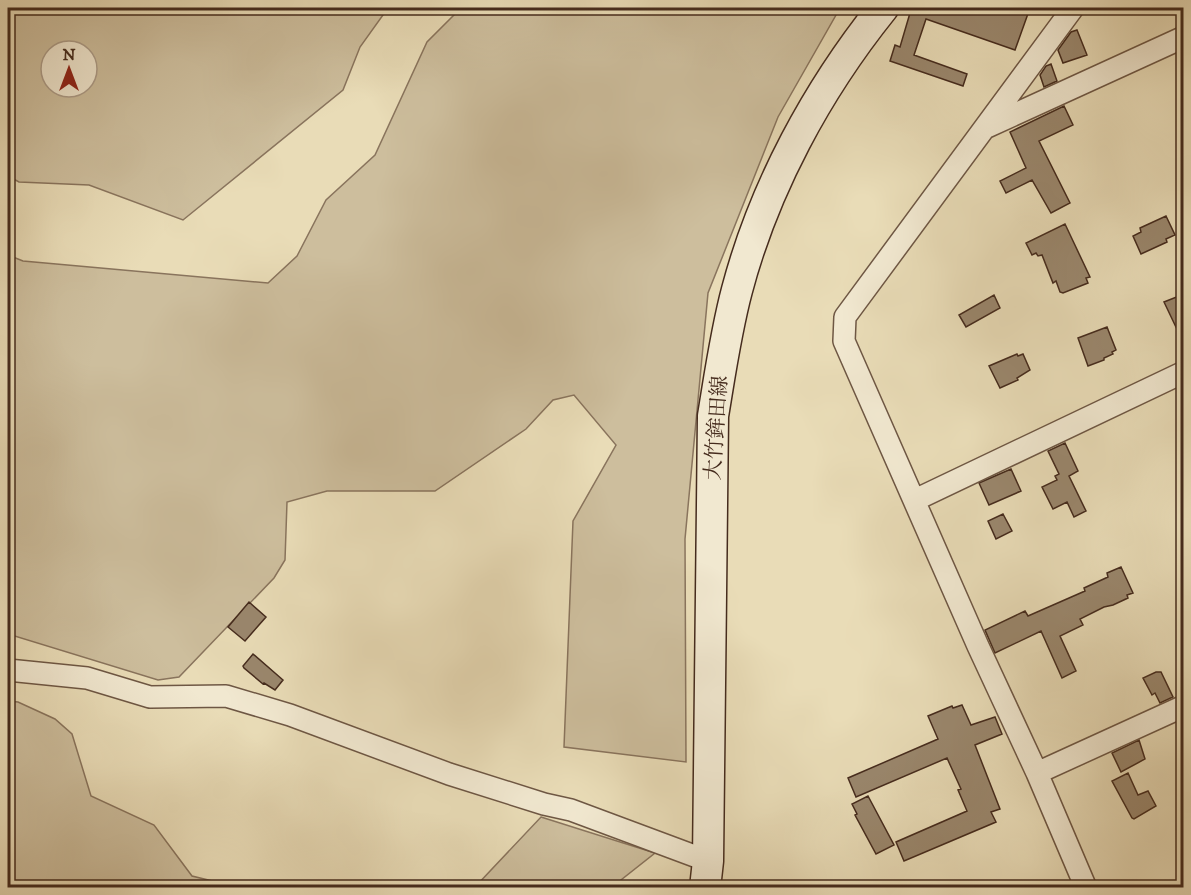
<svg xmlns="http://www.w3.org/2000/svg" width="1191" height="895" font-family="'IM FELL DW Pica','Noto Serif JP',serif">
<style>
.green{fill:#cdbe9d;stroke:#89745d;stroke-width:1.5;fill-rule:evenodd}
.building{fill:#9a876d;stroke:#452b1d;stroke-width:1.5}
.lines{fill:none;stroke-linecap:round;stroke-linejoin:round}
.street-casing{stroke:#6e5744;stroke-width:24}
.secondary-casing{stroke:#452b1d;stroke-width:33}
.street{stroke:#f1e8d0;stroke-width:21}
.secondary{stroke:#f1e8d0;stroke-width:30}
.labels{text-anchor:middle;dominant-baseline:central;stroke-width:4.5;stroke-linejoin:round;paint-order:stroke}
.street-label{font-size:21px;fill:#452b1d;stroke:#f1e8d0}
</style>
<rect width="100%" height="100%" fill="#e9dcb7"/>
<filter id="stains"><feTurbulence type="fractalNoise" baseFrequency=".00333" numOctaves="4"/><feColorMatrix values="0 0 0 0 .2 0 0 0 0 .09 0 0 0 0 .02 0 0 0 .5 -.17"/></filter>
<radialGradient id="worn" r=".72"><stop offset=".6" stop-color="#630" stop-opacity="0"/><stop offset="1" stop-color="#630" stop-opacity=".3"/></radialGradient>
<!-- green -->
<path class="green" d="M8,8H388L360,47L343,90L183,220L89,185L19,182L8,176ZM51,51H87V87H51Z
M461,8H840L778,117L708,293L685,539L686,762L564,747L573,521L616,445L574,395L553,400L526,429L435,491H327L287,502L285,560L274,578L179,677L158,680L8,634V255L23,261L268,283L297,256L326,200L375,155L427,42Z
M8,701L18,702L55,719L72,734L91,796L154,825L192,876L237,887H8Z
M541,817L655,853L612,887H475Z"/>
<!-- building -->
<path class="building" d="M900,8H1030L1015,50L926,19L914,55L967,74L963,86L890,61L895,45L900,47L910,13L900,10Z
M1077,30L1087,55L1063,63L1058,50L1071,32Z
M1051,64L1057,81L1044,87L1040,75L1046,66Z
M1064,106L1073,125L1039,141L1070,203L1051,213L1032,180L1006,193L1000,181L1026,168L1010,132Z
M1166,216L1175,235L1166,239L1167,242L1141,254L1133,236L1141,232L1140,228Z
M1065,224L1090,277L1086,278L1088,283L1063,293L1060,292L1056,281L1053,283L1042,255L1038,256L1036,253L1032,255L1026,243Z
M1184,294V344L1164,302Z
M994,295L1000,308L966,327L959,315Z
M1107,327L1116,350L1112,352L1113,354L1104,358V360L1088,366L1078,338Z
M1017,354L1018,356L1023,354L1030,370L1017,378L1018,380L1000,388L989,366Z
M1065,443L1078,471L1069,476L1086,511L1074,517L1067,502L1053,509L1042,487L1057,480L1055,476L1059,474L1048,451Z
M1011,469L1021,491L989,505L979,483Z
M1003,514L1012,531L996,539L988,521Z
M1121,567L1133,593L1127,595L1128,598L1113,605L1104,607L1080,619L1083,625L1060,636L1076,671L1062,678L1041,631L995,653L985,630L1025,611L1028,616L1085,591L1084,588L1108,577L1107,573Z
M249,602L266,617L245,641L228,627Z
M253,654L283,680L275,690L264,683L263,684L244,668L243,666Z
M1156,672H1161L1173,697L1160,703L1155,693L1152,695L1143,678Z
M962,705L971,725L995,717L1002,734L975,745L1000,809L991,812L996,822L904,861L896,842L967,811L958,790L961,789L947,758L856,797L848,778L938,739L928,716L952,706L953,708Z
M1139,740L1145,759L1121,772L1112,753Z
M1128,773L1138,795L1148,791L1156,806L1134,819L1132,818L1112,781Z
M868,796L894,845L876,854L855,815L857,814L852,804Z"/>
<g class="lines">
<defs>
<path id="street" d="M1073,8L845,317L844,341L978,646L1037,773L1086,888
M987,127L1184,37
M915,500L1184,372
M8,670L87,678L150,697L226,696L290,715L449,774L544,804L571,810L708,861
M1037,773L1184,706"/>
<path id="secondary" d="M705,888L708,861L713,416C720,374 726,331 737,290C764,188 817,90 883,8"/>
</defs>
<!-- street casing -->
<use href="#street" class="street-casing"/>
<!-- secondary casing -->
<use href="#secondary" class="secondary-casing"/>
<!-- street -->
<use href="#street" class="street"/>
<!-- secondary -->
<use href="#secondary" class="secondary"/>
</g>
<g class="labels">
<!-- street labels -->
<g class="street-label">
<text transform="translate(717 428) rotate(-86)">大竹鉾田線</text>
</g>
</g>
<!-- margin -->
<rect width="1191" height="895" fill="none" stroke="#e9dcb7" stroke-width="30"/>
<rect x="9" y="9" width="1173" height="877" fill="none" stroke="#452b1d" stroke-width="3"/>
<rect x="15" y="15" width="1161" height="865" fill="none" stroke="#452b1d" stroke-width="1.5"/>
<!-- north arrow -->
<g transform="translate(69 69)"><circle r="28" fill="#f1e8d0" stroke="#ac9c88" stroke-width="1.5"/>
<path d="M0-4.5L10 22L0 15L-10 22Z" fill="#8f2418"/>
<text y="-9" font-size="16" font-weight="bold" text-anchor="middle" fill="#452b1d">N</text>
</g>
<rect width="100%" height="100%" filter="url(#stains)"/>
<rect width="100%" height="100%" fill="url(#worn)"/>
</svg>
